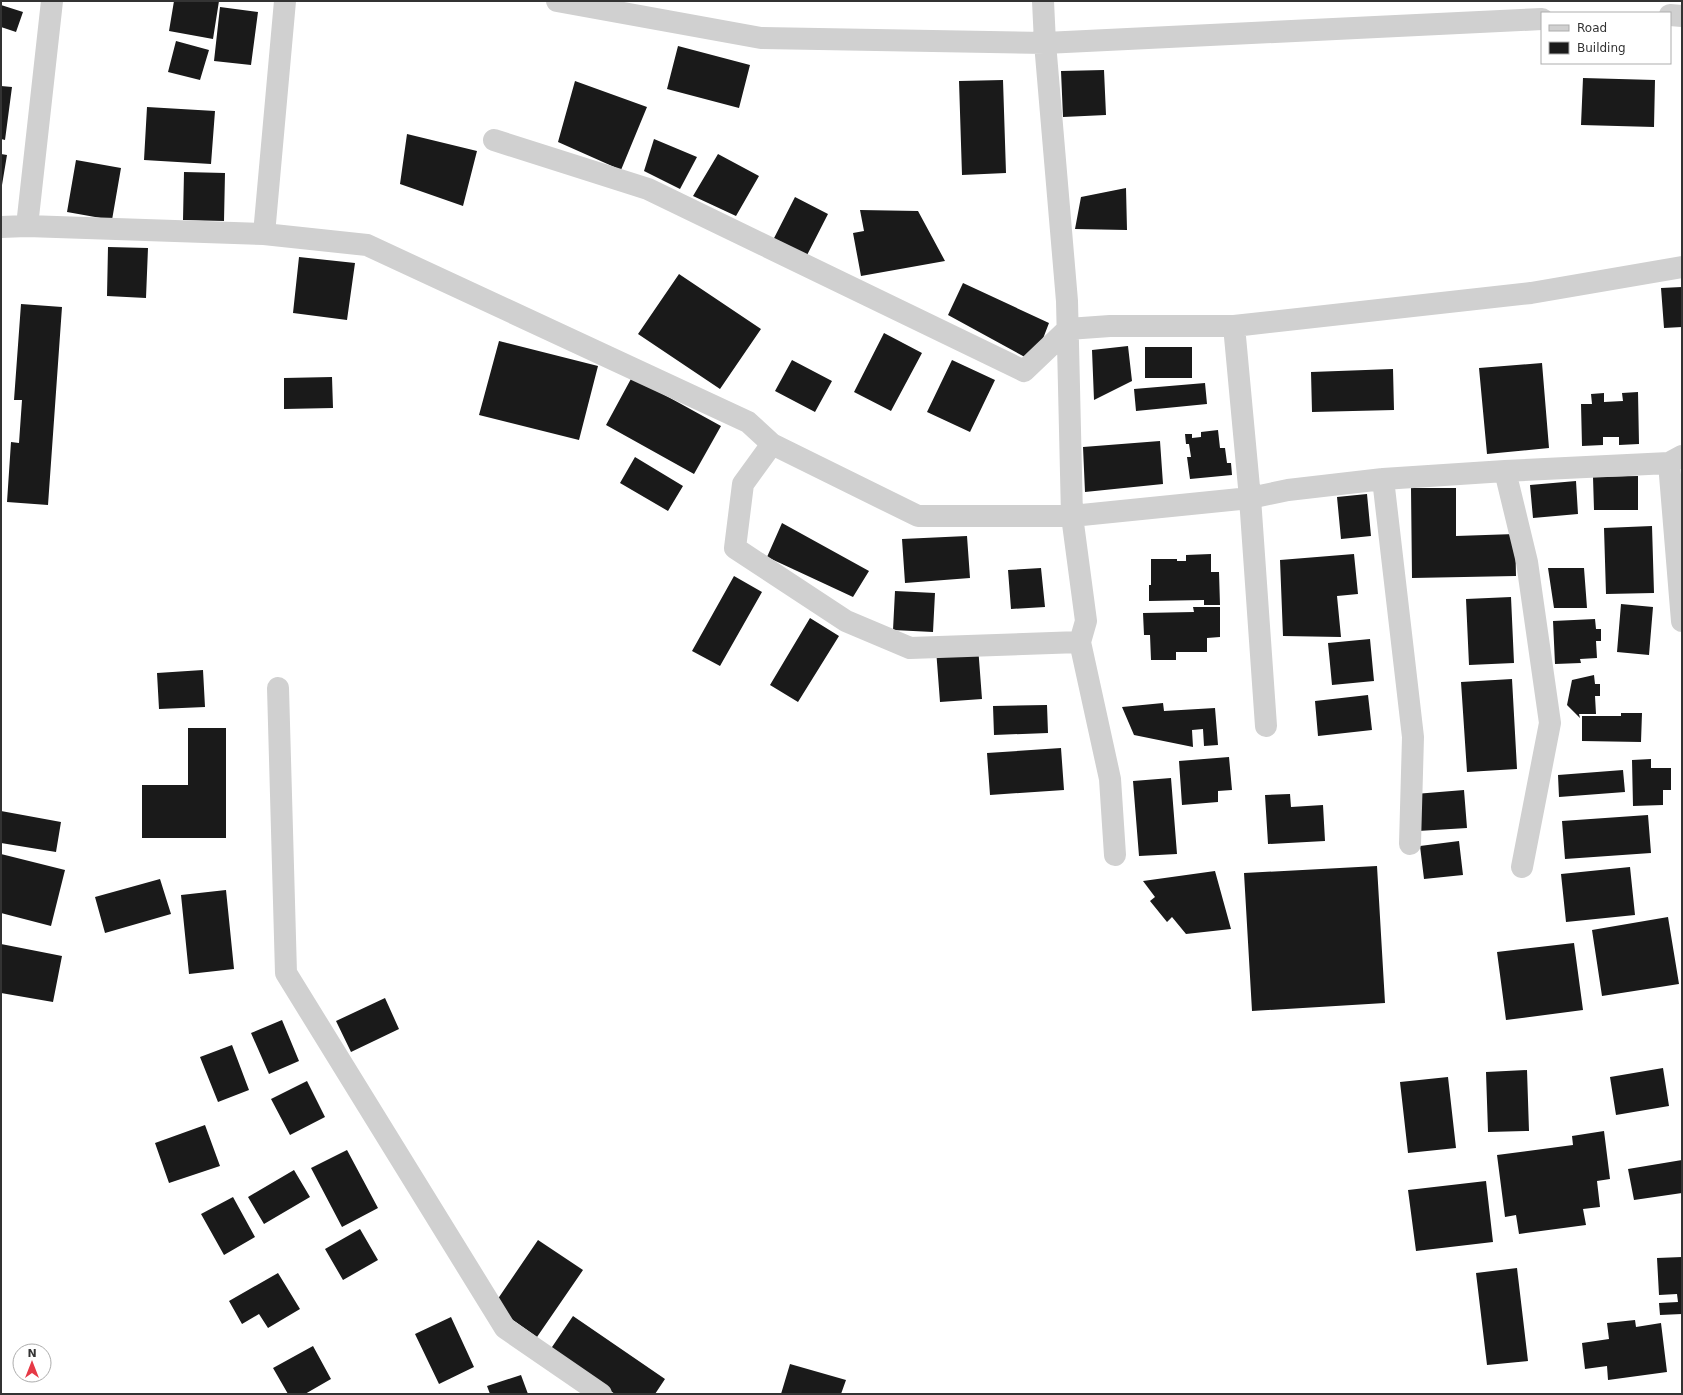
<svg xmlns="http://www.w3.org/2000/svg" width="1683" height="1395" font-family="'DejaVu Sans',sans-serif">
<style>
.building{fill:#1a1a1a}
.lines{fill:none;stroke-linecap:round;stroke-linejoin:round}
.minor{stroke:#d0d0d0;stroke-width:22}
</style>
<rect width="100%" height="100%" fill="#fff"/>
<!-- building -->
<path class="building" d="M174,1H219L213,39L169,31Z
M1,5L23,12L16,32L1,27Z
M220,7L258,12L251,65L214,61Z
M176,41L209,50L200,80L168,72Z
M678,46L750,65L739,108L667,89Z
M1104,70L1106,115L1063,117L1061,71Z
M1583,78L1655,80L1654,127L1581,125Z
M1003,80L1006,173L962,175L959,81Z
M575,81L647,107L621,170L558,142Z
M1,86L12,87L5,140L1,139Z
M147,107L215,111L211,164L144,160Z
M407,134L477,151L463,206L400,184Z
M654,139L697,157L680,189L644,171Z
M1,154L7,155L2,185H1Z
M718,154L759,176L736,216L693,196Z
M76,160L121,168L112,220L67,212Z
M184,172L225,173L224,221L183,220Z
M1126,188L1127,230L1075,229L1081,197Z
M795,197L828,214L804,261L771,244Z
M860,210L918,211L945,261L861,276L853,233L864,231Z
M108,247L148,248L146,298L107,296Z
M299,257L355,263L347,320L293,313Z
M679,274L761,329L720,389L638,334Z
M963,283L1049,323L1034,362L948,315Z
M1682,287V327L1664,328L1661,288Z
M21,304L62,307L48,505L7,502L11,442L19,443L22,400H14Z
M884,333L922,353L891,411L854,392Z
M499,341L598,366L579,440L479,415Z
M1128,346L1132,381L1094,400L1092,350Z
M1145,347H1192V378H1145Z
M792,360L832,381L815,412L775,391Z
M952,360L995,380L970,432L927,412Z
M1542,363L1549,448L1487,454L1479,368Z
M1393,369L1394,410L1312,412L1311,372Z
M332,377L333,408L284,409V378Z
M632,377L721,426L694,474L606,425Z
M1205,383L1207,404L1136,411L1134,389Z
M1638,392L1639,444L1619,445V437H1603V445L1582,446L1581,404H1592L1591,394L1604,393V402L1623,401L1622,393Z
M1218,430L1220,448H1225L1227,463H1231L1232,475L1190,479L1187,457H1191L1189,444H1186L1185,434H1192V438L1201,437V432Z
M1160,441L1163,484L1085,492L1083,447Z
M635,457L683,486L668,511L620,483Z
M1638,476V510H1594L1593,477Z
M1576,481L1578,514L1533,518L1530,485Z
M1411,488H1456V536L1515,534L1516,576L1412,578Z
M1367,494L1371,536L1341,539L1337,497Z
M782,523L869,571L853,597L767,557Z
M1652,526L1654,593L1606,594L1604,528Z
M967,536L970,578L905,583L902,539Z
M1211,554V572H1219L1220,605H1204V600L1149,601V585H1151V559H1177V561H1186V555Z
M1354,554L1358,594L1337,596L1341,637L1283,636L1280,560Z
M1041,568L1045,607L1011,609L1008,570Z
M1548,568H1584L1587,608H1554Z
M734,576L762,592L720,666L692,651Z
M895,591L935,593L933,632L893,630Z
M1511,597L1514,663L1469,665L1466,599Z
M1621,604L1653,607L1649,655L1617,652Z
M1193,607H1220V637L1207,638V652H1176V660H1151L1150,635H1144L1143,613L1194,612Z
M810,618L839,636L798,702L770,685Z
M1595,619L1596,629H1601V641H1596L1597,658L1580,659L1581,663L1555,664L1553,621Z
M1370,639L1374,681L1332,685L1328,643Z
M978,646L982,699L940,702L936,649Z
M203,670L205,707L159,709L157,673Z
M1594,675L1595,684H1600V696H1595L1596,714H1579L1580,718L1567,705L1572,680Z
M1512,679L1517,769L1467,772L1461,682Z
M1368,695L1372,730L1318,736L1315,701Z
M1163,703L1164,711L1215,708L1218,745L1204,746L1203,729L1192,730L1193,747L1134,735L1122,707Z
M1047,705L1048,733L994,735L993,706Z
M1621,713H1642L1641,742L1582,741V716H1621Z
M188,728H226V838H142V785H188Z
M1061,748L1064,790L990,795L987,753Z
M1229,757L1232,790L1218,791V802L1182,805L1179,761Z
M1651,759V768H1671V790H1663V805L1633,806L1632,760Z
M1623,770L1625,792L1559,797L1558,775Z
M1171,778L1177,854L1139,856L1133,781Z
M1464,790L1467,828L1418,831L1415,794Z
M1290,794L1291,807L1323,805L1325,841L1268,844L1265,795Z
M1,811L61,822L56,852L1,843Z
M1648,815L1651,853L1565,859L1562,821Z
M1459,841L1463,875L1424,879L1420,846Z
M1,854L65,870L51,926L1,913Z
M1377,866L1385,1003L1252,1011L1244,873Z
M1630,867L1635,915L1566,922L1561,874Z
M1215,871L1231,929L1186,934L1172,917L1167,922L1150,901L1155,897L1143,881Z
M160,879L171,914L105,933L95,897Z
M226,890L234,969L189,974L181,895Z
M1668,917L1679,984L1602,996L1592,930Z
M1574,943L1583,1010L1506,1020L1497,952Z
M1,944L62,956L53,1002L1,993Z
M385,998L399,1029L351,1052L336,1021Z
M282,1020L299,1061L269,1074L251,1033Z
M232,1045L249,1090L218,1102L200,1057Z
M1663,1068L1669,1106L1616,1115L1610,1077Z
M1527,1070L1529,1131L1488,1132L1486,1072Z
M1448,1077L1456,1148L1408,1153L1400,1082Z
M307,1081L325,1117L290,1135L271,1099Z
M205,1125L220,1166L169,1183L155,1143Z
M1604,1131L1610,1179L1597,1181L1600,1207L1583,1209L1586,1225L1519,1234L1516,1215L1505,1217L1497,1155L1573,1145L1572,1136Z
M347,1150L378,1208L342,1227L311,1168Z
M1682,1160V1193L1634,1200L1628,1169Z
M294,1170L310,1197L264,1224L248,1197Z
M1486,1181L1493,1242L1416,1251L1408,1190Z
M233,1197L255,1237L224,1255L201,1214Z
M360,1229L378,1260L343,1280L325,1249Z
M538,1240L583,1270L537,1337L493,1306Z
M1682,1257V1314L1660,1315L1659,1303L1678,1302L1677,1294L1659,1295L1657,1258Z
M1517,1268L1528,1361L1487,1365L1476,1273Z
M278,1273L300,1309L268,1328L259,1314L242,1324L229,1301Z
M573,1316L665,1379L655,1394H615L550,1350Z
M451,1317L474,1367L439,1384L415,1334Z
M1635,1320L1636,1327L1661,1323L1667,1372L1608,1380L1607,1366L1585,1369L1582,1343L1609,1339L1607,1323Z
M313,1346L331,1379L305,1394H288L273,1368Z
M790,1364L846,1380L841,1394H781Z
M521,1375L528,1394H490L487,1386Z"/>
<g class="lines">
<!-- minor -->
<path class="minor" d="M557,1L761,38L1045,43L1043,1
M1670,15L1682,16
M494,140L648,189L1024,371L1068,329L1110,326H1234L1531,293L1682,267
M27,226L52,1
M1,227L27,226L264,234L285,1
M264,234L367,245L748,422L772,444L918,516H1072L1250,498L1288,490L1383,479L1505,471L1669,463L1682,456
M1234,326L1250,498L1266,726
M772,444L743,484L735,548L846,621L910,648L1080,642
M1669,463L1682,621
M1505,471L1527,562L1550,723L1522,867
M1383,479L1413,737L1410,844
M278,688L286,973L505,1328L601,1394
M1115,855L1110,779L1080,642L1086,621L1072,516L1067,301L1045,43L1542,19"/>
</g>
<!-- border -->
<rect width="1683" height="1395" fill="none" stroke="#333333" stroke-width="4"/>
<!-- legend -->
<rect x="1541" y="12" width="130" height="52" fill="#ffffff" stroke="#adadad"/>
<rect x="1549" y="25" width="20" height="6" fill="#d0d0d0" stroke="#adadad"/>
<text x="1577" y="32" font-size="12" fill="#333333">Road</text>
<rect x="1549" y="42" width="20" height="12" fill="#1a1a1a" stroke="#adadad"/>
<text x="1577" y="52" font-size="12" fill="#333333">Building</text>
<!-- north arrow -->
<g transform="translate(32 1363)"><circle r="19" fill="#ffffff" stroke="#adadad"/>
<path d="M0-3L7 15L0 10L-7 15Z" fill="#e63946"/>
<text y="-6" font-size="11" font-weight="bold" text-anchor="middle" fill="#333333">N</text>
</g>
</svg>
